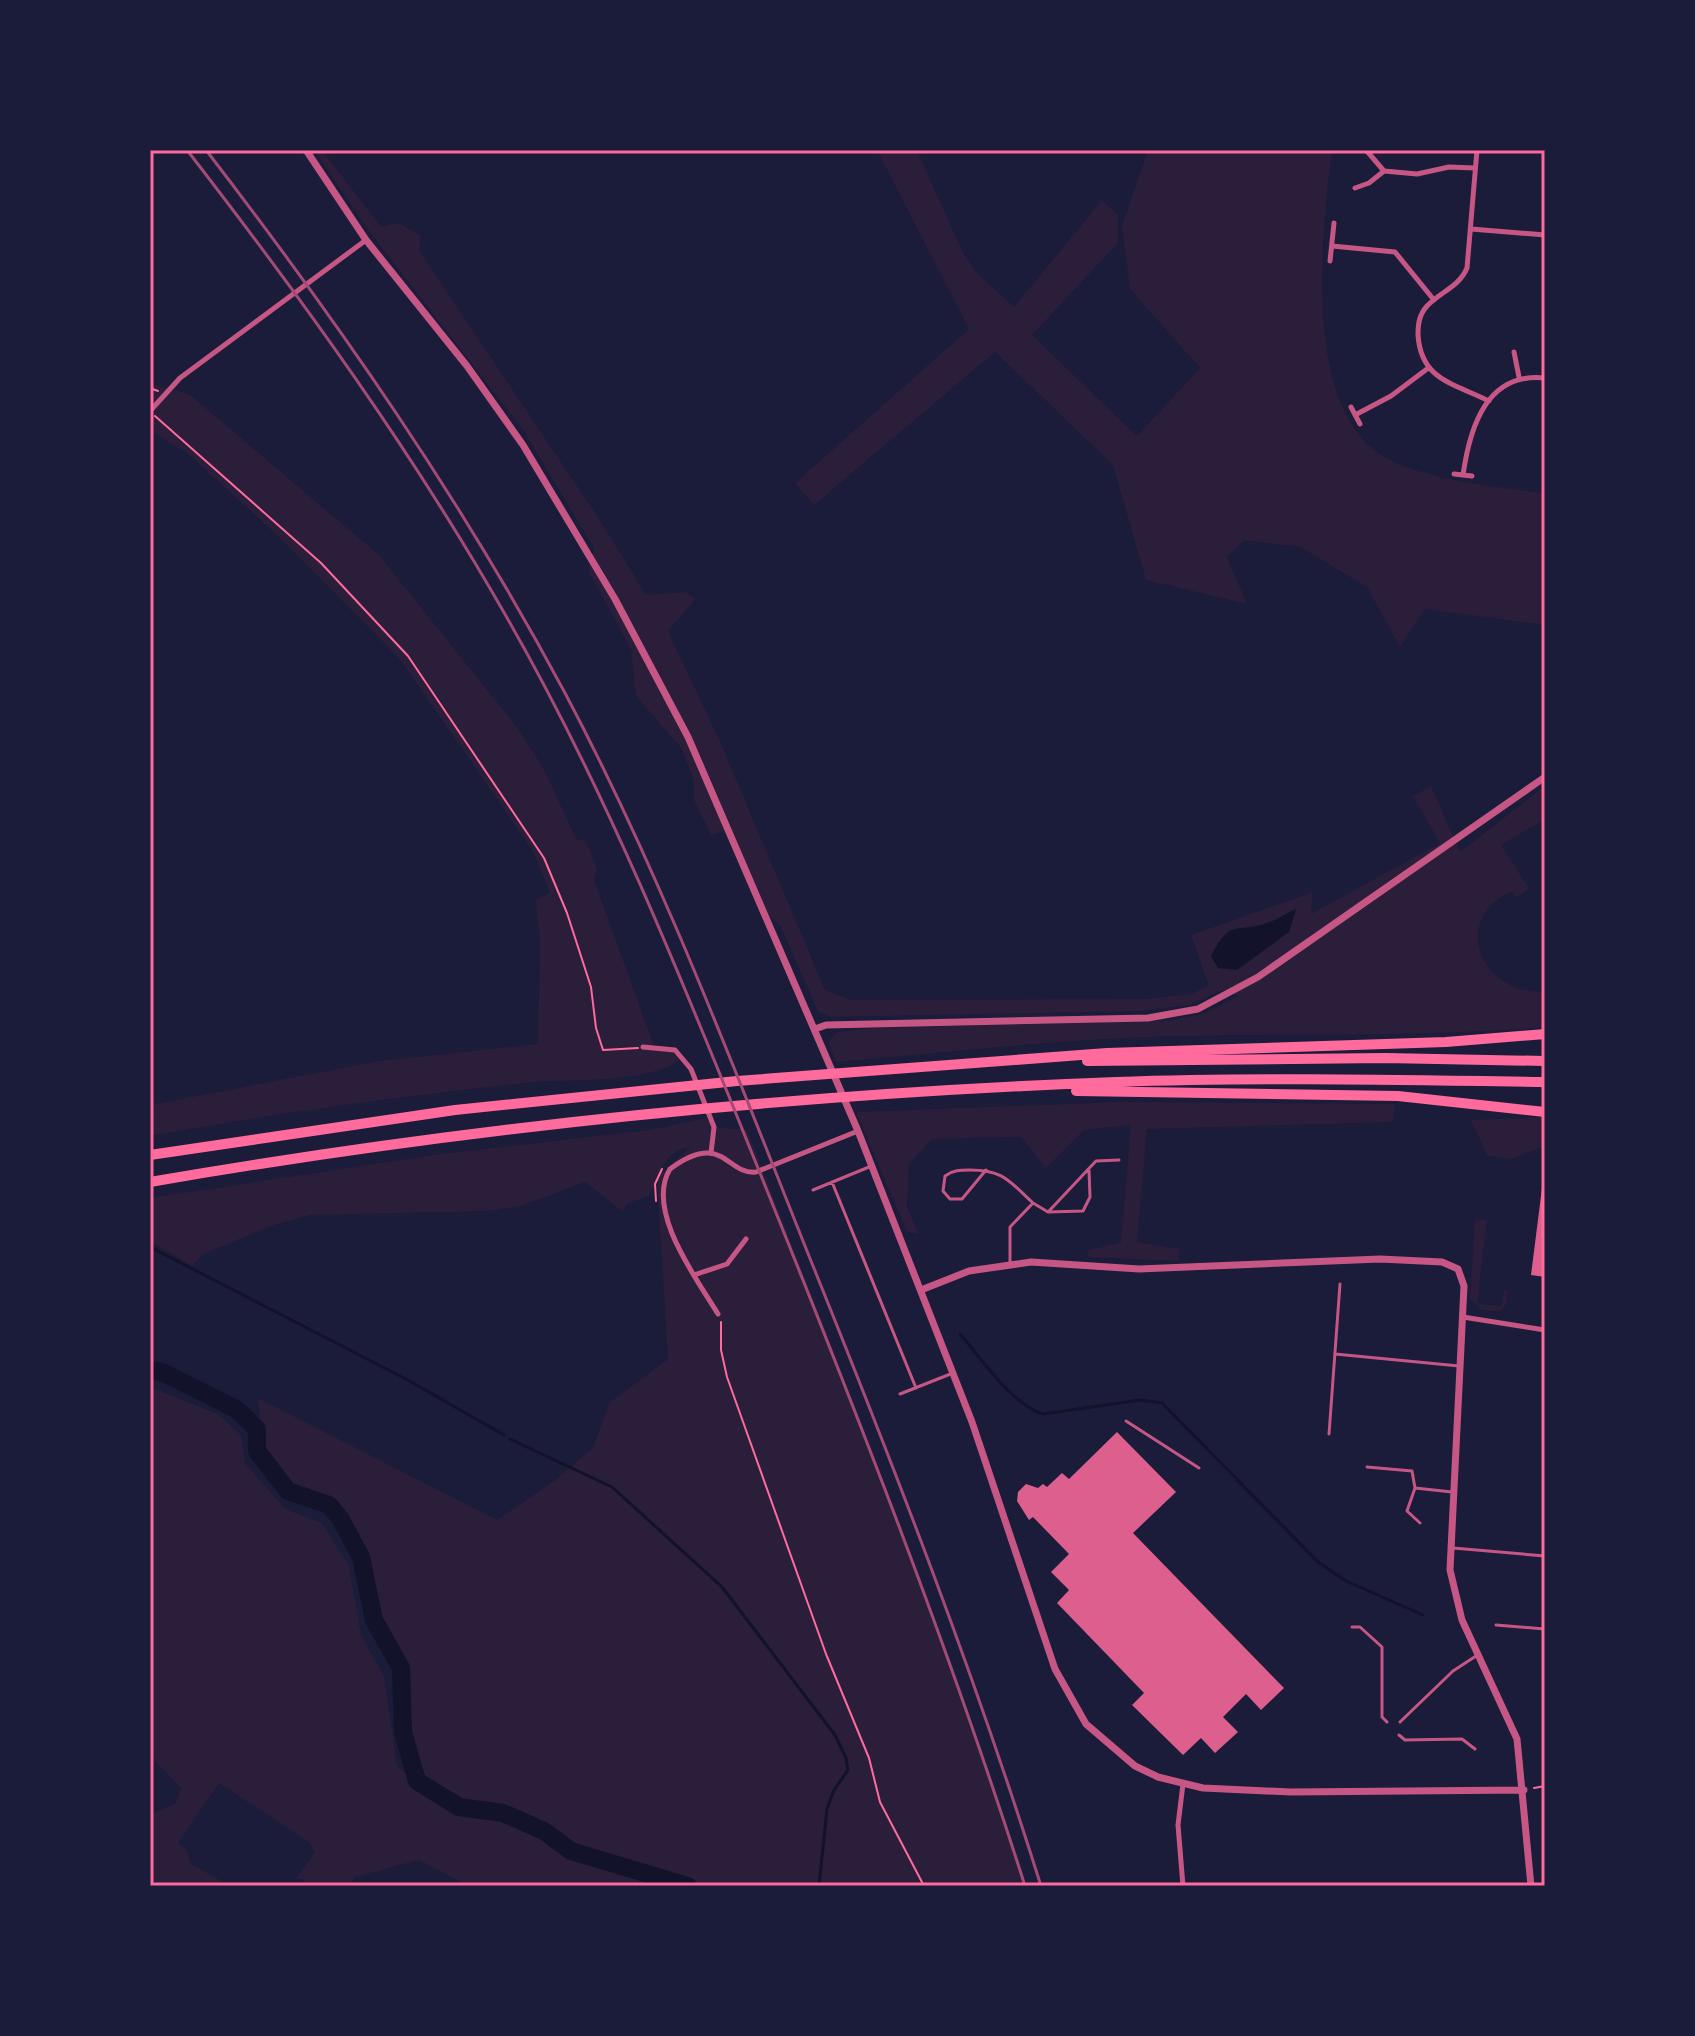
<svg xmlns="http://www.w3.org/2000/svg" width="1695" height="2036" font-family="Cabin,sans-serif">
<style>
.green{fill:#2a1e3b}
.water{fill:#12122b}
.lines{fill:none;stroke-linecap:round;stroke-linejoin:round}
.stream{stroke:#12122b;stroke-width:3}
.river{stroke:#12122b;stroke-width:18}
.building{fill:#dd5f8e}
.path{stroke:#ff6b9d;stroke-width:2}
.service{stroke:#c65784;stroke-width:3}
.minor{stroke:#c65784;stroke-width:5}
.tertiary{stroke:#c65784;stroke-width:7}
.motorway{stroke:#ff6b9d;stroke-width:10}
.rail{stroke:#a44b75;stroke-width:3}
.neatline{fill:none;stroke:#ff6b9d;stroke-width:3}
</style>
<rect width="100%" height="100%" fill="#1b1b3a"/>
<!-- green -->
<path class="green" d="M314,150H322L381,227L399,223L421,236L419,250L599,519L646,595L685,592L696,599L668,631L722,746L825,990L851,1000L1144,999L1191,994L1209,986L1191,935L1313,892L1311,914L1440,843L1413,796L1431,786L1460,852L1545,786V819L1501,845L1529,888L1517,898L1512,891C1449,921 1481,994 1545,992V1027C1426,1037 1306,1033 1187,1036C1069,1038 953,1052 836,1062L828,1041L838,1032L872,1028L1169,1021L1205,1013L1238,996L1223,990L1189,1005L1138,1011L830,1017L818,1011L780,925L757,905L727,830L711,835L694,800V781L682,749L636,696L631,649L589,572L594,548L524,431L369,231Z
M877,150H917L963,253L976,272L1014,307L1102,200L1118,215V243L1032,335L1137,436L1200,368L1130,289L1122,226L1148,150H1332C1322,232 1301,409 1385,457C1426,481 1498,486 1545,494V625L1425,609L1400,647L1367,587L1300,547L1244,540L1227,557L1247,604L1146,580L1113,465L995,352L814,505L795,483L969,329Z
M150,384L189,394L379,555L517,727L544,769L576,839L586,841L597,869L594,880L654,1046H669L679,1061C641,1085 570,1078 524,1083C399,1097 274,1113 150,1136V1105L380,1061L538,1044L540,942L536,900L550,893L533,851L399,658L277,535L188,454L150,430Z
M1119,1102L1395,1104L1393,1122L1147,1129L1137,1242L1180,1249L1178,1261L1088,1257L1087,1251L1121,1242L1131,1125L1084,1130L1046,1168L1021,1137L932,1139L909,1164L907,1206L918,1234L907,1232L856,1112Z
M1545,1117V1146L1511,1159L1487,1155L1471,1120Z
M706,1118L714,1127L747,1130C845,1380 944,1629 1024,1886H702L669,1875L689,1886H468L419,1860L355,1877L350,1886H304L305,1879H296L315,1852L309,1842L219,1783L178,1843L187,1850L191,1864L230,1886H150V1815L176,1803L181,1788L150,1756V1387L218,1414L241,1435L245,1463L285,1509L322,1523L349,1566L361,1635L384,1676L397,1766L432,1795L503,1820L514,1809L462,1800L422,1776L409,1722L407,1667L379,1615L367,1554L338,1501L293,1485L263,1446L258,1398L497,1520L554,1481L593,1448L609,1403L668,1359L657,1177L691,1146C660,1154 662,1174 649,1196L628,1203L622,1211L585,1182L521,1206L487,1211L310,1215L274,1225L203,1254L192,1266L150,1241V1198L433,1155L649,1130Z
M1475,1219L1487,1220L1477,1304L1501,1306L1504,1290L1508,1291L1507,1303L1501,1311L1482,1310L1470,1299Z"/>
<!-- water -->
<path class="water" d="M1296,909L1289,932L1237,970L1218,968L1211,956C1232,917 1235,934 1267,923C1277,920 1287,913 1296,909Z"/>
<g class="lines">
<!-- stream -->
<path class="stream" d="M150,1247L406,1379L504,1435
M960,1334C983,1360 1010,1403 1043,1414L1140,1400L1162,1403L1318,1562L1346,1581L1423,1615
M510,1439L612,1487L722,1587L835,1735L846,1758L848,1770L834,1790L827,1809L819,1886"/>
<!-- river -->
<path class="river" d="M150,1370L162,1372L236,1409L257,1429V1451L288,1491L329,1505L340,1518L361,1557L374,1620L401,1668L403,1732L417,1781L459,1807L503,1813L544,1831L571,1851L688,1886"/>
</g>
<!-- building -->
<path class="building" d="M1543,1180H1545V1277L1531,1275Z
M1117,1432L1176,1492L1133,1533L1284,1688L1261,1710L1246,1694L1223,1717L1238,1732L1215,1753L1201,1738L1183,1755L1132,1705L1144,1693L1057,1603L1069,1590L1051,1572L1069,1554L1033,1517L1029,1520L1017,1501L1018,1492L1026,1484L1038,1488L1043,1484L1047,1487L1062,1473L1069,1479Z"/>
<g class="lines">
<!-- path -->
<path class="path" d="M150,388L158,391
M155,416L321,563L408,656L544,858L567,913L591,987L596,1028L603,1050L638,1048
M656,1201L655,1184L662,1169
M721,1322V1350L727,1377L826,1654L869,1758L880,1802L924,1886
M1534,1788L1545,1786"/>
<!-- service -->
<path class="service" d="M986,1170L962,1199H950L943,1191L945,1176C953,1170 960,1170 970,1170C1004,1170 1009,1181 1033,1203
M832,1182L916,1388
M813,1190L869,1167
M1049,1211L1096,1161L1119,1160
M1010,1262V1227L1033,1203L1048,1212L1083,1211L1090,1197L1089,1170
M1335,1354L1459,1366
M900,1394L953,1373
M1126,1421L1199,1468
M1329,1434L1340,1284
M1367,1467L1412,1471L1415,1488
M1420,1523L1407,1511L1415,1488L1452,1492
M1453,1548L1545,1556
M1496,1625L1545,1629
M1352,1627H1360L1382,1647V1717L1387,1722
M1400,1722L1453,1671L1476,1656
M1399,1735L1405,1740L1462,1739L1475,1749"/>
<!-- minor -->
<path class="minor" d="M1477,150L1467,268C1459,287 1440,292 1427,306C1419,315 1418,324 1418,335C1421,380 1453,383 1489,401
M1510,150H1516
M1384,171L1417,174L1449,167L1475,168
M1355,188L1369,183L1384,171L1366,150
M1471,229L1545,235
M1332,246L1395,252L1434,300
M1330,261L1334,223
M1514,352L1519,377
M1351,407L1360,424
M150,411L180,378L366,240
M1355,415L1391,396L1427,369
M1454,474L1472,476
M1463,475C1470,426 1487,372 1545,378
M643,1047L675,1050L691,1069L714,1127L711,1153
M694,1275L727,1264L746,1239
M718,1314C696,1278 645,1210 670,1169C723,1130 726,1175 756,1172L858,1131
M1463,1317L1545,1330
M1183,1784L1178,1825L1183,1886"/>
<!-- tertiary -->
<path class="tertiary" d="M306,150L366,240L467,366L523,445L615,599L688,737L858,1131L972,1422L1055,1669L1086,1724L1135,1766L1158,1777L1203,1788L1291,1792L1524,1790
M815,1029L826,1025L1148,1018L1198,1009L1258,977L1545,777
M921,1290L969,1271L1031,1262L1139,1269L1380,1259L1442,1262L1458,1269L1464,1286L1450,1570L1462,1620L1517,1739L1531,1886"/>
<!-- motorway -->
<path class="motorway" d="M1087,1061L1385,1058L1545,1061
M1076,1091L1398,1096L1545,1112
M150,1155L455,1110L737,1081L1107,1053L1446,1042L1545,1034
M150,1182C469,1127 792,1094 1116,1082C1259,1077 1402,1080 1545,1082"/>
<!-- rail -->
<path class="rail" d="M187,150C303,300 412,451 506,616C610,797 686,990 764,1183C858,1416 949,1647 1025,1886
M206,150C339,323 462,500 565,693C661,874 733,1066 809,1256C893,1464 974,1672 1041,1886"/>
</g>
<!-- border -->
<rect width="1695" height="2036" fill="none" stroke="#1b1b3a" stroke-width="304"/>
<rect x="152" y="152" width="1391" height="1732" class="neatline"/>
</svg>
